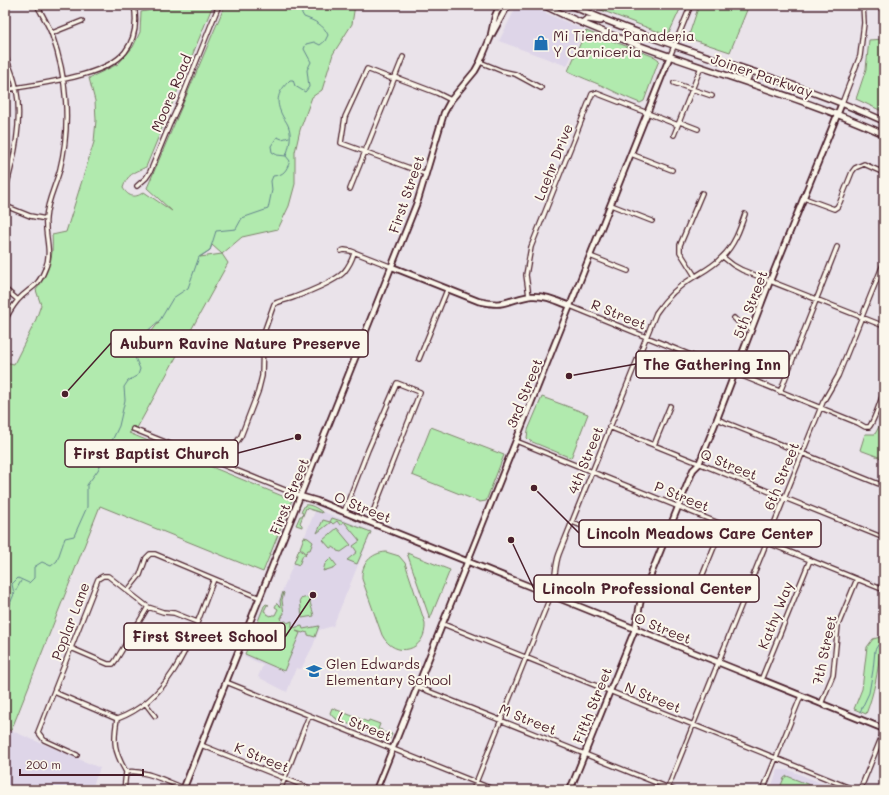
<svg xmlns="http://www.w3.org/2000/svg" width="889" height="795" font-family="Mali,sans-serif">
<style>
.built{fill:#ded5e8}
.green{fill:#b1eaae;stroke:#7e846c;fill-rule:evenodd}
.lines{fill:none;stroke-linecap:round;stroke-linejoin:round}
.stream{stroke:#64848d;stroke-width:1}
.minor-casing{stroke:#4a1f2b;stroke-width:6}
.tertiary-casing{stroke:#4a1f2b;stroke-width:8}
.secondary-casing{stroke:#4a1f2b;stroke-width:8}
.minor{stroke:#fbf7ec;stroke-width:3.5}
.tertiary{stroke:#fbf7ec;stroke-width:4.5}
.secondary{stroke:#fbf7ec;stroke-width:5}
.labels{text-anchor:middle;dominant-baseline:central;stroke-width:4;stroke-linejoin:round;paint-order:stroke}
.poi-label{font-size:14px;fill:#4a1f2b;stroke:#fbf7ec;text-anchor:start}
.street-label{font-size:14px;fill:#4a1f2b;stroke:#fbf7ec}
.leader{fill:none;stroke:#4a1f2b;stroke-width:1.5}
.callout-dot{fill:#4a1f2b;stroke:#fbf7ec;stroke-width:1.5}
.callout{fill:#fbf7ec;stroke:#4a1f2b;stroke-width:1.5}
.callout-label{font-size:15px;text-anchor:middle;font-weight:bold;fill:#4a1f2b}
</style>
<rect width="100%" height="100%" fill="#eae3ea"/>
<filter id="ink" filterUnits="userSpaceOnUse"><feTurbulence type="fractalNoise" baseFrequency=".025" numOctaves="2"/><feDisplacementMap in="SourceGraphic" scale="8" xChannelSelector="R" yChannelSelector="G"/><feConvolveMatrix kernelMatrix="1 2 1 2 8 2 1 2 1" color-interpolation-filters="sRGB"/></filter>
<g filter="url(#ink)">
<!-- built -->
<path class="built" d="M517,5H528L584,30L567,66L499,41Z
M316,509L372,531L333,626L319,630L313,646L301,669L296,668L287,692L258,677L263,665L244,656L260,612L274,615L278,609L276,606Z
M5,728L100,768L91,790H5Z
M778,770H789L838,790H770Z"/>
<!-- green -->
<path class="green" d="M167,5H213L146,167C134,173 127,174 123,188C129,198 136,198 144,192L172,211L147,188L225,5H355L352,24L333,54L322,90L312,97L300,130L295,152V184L289,206L278,229L242,237L222,254L228,263L137,428L129,433L292,500L263,572L100,506L11,731L5,728V362L14,364L35,322L41,305L36,290C49,273 54,257 52,235L66,232L94,142L96,120L95,101L89,78L118,64L133,47L140,32L141,12L167,7ZM212,245L222,254L200,257L210,250ZM159,322L134,354L136,341Z
M588,5H682L669,33L664,34Z
M699,5H749L730,52L688,38Z
M586,31L655,57L659,60L644,101L640,103C627,98 615,92 603,86C591,81 580,77 568,71Z
M884,39V112L856,99L866,69L869,40Z
M542,397L588,414L571,458L530,441L527,438L528,430Z
M884,404V459L860,450L865,434H875L881,423L879,416Z
M431,427L504,455L486,501L480,502L412,475Z
M305,505C310,504 317,508 322,512V513L306,508L300,523L302,525V527L296,525L300,516H302L303,513L301,512Z
M332,518L344,522L340,525L337,521L333,524L331,522L317,533L323,520L330,522Z
M345,523V522L371,532L357,564L347,560L357,552L353,546L360,541Z
M337,528L351,545L341,552L337,551L336,549L333,547L330,548L323,540Z
M304,537L308,538L313,542L310,550H308L306,553L300,548Z
M299,549L306,554L305,555H303L299,565L294,563Z
M386,552L399,556L405,563L425,623C427,651 395,660 382,635L362,579C361,564 371,553 386,552Z
M407,553L450,570L430,619Z
M331,558L337,566C334,568 326,570 323,571L325,564Z
M283,592L284,593L282,600L284,614L282,615L283,617H281L282,622L286,621L287,623L292,621V628L302,626L303,629L319,626L315,637L308,635V633L304,632L303,633L296,631L300,633L284,671L245,654L264,606L266,604L269,605H267L264,611L267,613V614L271,616L272,615H275L278,609L275,607L277,603L281,607L280,601Z
M308,597L310,599C310,606 313,610 314,616L302,618L300,599Z
M884,636V649L880,650C878,673 874,693 866,714L854,709L862,689L867,647L873,639Z
M332,708L368,722L369,720L380,724L378,729L382,730V732L392,734L389,740L336,719V718L332,716L330,713Z
M787,776L822,790H779L784,778Z"/>
<g class="lines">
<!-- stream -->
<path class="stream" d="M286,156L277,155L272,152L271,146L277,137L282,139L289,137
M884,431V434
M14,594L21,581
M5,616L14,594L12,584L18,578L29,583L34,578V567L42,562L51,566L57,561L65,538L74,536L87,507V485L98,470L119,426L125,400L124,387L128,381L138,375L140,369L134,355L136,341L160,320L173,298L188,288L199,257L210,250L216,231L236,229L242,218L268,209L272,190L271,181L273,176C284,175 286,171 290,161L286,156C289,148 292,136 289,128C288,124 285,120 283,117C274,100 278,92 290,80H293L295,86L305,92L309,87L307,70L311,62L304,49L306,44L314,42L320,45L325,41L328,35C324,25 315,21 304,17L300,10L303,5
M860,712L869,693L873,670L875,650L878,645L884,644"/>
<defs>
<path id="minor" d="M52,33L82,21
M5,55C9,66 14,76 16,87C23,121 14,159 5,191
M670,56L691,5
M480,62L502,71L515,74L541,88
M674,83L712,96
M5,90C38,83 104,78 125,52C136,38 137,21 134,5
M842,103L860,56L864,23L863,5
M680,122L698,129
M674,135L701,67
M631,154L672,170
M426,174L341,143L345,117L367,69L390,78L395,77L437,93L451,100
M137,186L146,178L150,172L169,126L181,100L219,5
M350,189L403,57
M804,198L834,209L837,207L840,202L852,172L855,168L864,164L884,173
M5,205L8,207L30,216L46,219
M611,205L652,221
M341,251L344,250L351,251L392,267
M590,256L628,271
M723,257L733,265L742,270L884,326
M695,276L680,252V245L702,193
M5,289L18,300
M529,296L526,275L531,247L592,94L596,93L678,125
M570,306L858,423L865,427H869C874,422 881,399 884,391
M734,318L740,324L752,328
M5,321C8,314 13,306 18,300C30,287 38,288 45,269C53,251 44,236 46,218C47,201 56,185 60,169C71,125 67,77 52,35C48,24 42,15 37,5
M419,359L447,290
M780,392L837,247
M717,419L884,486
M609,427L884,538
M133,429L300,496
M516,441L884,590
M654,445L670,406
M225,466L230,452L241,436L258,392L262,376L263,335L274,304C281,300 288,300 295,297C306,293 336,281 344,272C349,266 352,260 354,253
M344,512L368,450L397,383L420,392L369,522
M572,522L612,538
M128,590L140,575L146,558L150,554H155L260,598
M694,596L723,525
M443,624L855,790
M71,648L108,664H113L116,660L148,607
M761,680L810,560
M226,682L495,790
M418,687L674,790
M54,692L117,719
M145,703L155,716
M821,704L833,675L838,625L857,579
M201,745L314,790
M77,755L44,740L38,732L98,579L103,576H108L148,607L163,612L174,613L197,622
M126,772C114,751 113,742 117,719C176,697 193,632 214,579
M126,772C144,769 167,782 184,788
M124,790L126,772
M280,790L309,716
M473,790L551,595C556,582 554,567 559,554L656,313C666,298 678,286 694,277C704,271 714,266 722,257C734,246 740,229 745,214
M667,790L823,402L838,376L884,262
M763,790L801,696
M860,790L884,731"/>
<path id="tertiary" d="M491,34L495,16L500,5
M392,267L478,301C487,303 495,305 503,303C513,301 522,297 531,296C545,295 557,301 570,306
M300,496L317,501L884,729
M183,790L418,200L444,113L451,100L475,71L480,62L491,36L508,5
M376,790L670,56
M570,790L635,629L641,599L693,470L699,464L717,419L770,281L842,103"/>
<path id="secondary" d="M543,5C652,59 773,84 884,134
M570,5C672,51 782,75 884,121
M582,23L587,19L601,21
M746,82L751,71"/>
</defs>
<!-- minor casing -->
<use href="#minor" class="minor-casing"/>
<!-- tertiary casing -->
<use href="#tertiary" class="tertiary-casing"/>
<!-- secondary casing -->
<use href="#secondary" class="secondary-casing"/>
<!-- minor -->
<use href="#minor" class="minor"/>
<!-- tertiary -->
<use href="#tertiary" class="tertiary"/>
<!-- secondary -->
<use href="#secondary" class="secondary"/>
</g>
</g>
<!-- icons -->
<defs>
<symbol id="shop-bare" viewBox="-9 -9 18 18"><path d="M-5-2.5h2.3a2.7 3.5 0 0 1 5.4 0H5L5.5 6h-11ZM-1.5-2.5h3a1.5 2.3 0 0 0-3 0Z" fill="#1f6fb2" stroke="#fbf7ec" stroke-width="2.5" paint-order="stroke"/></symbol>
<symbol id="school-bare" viewBox="-9 -9 18 18"><path d="M0-5L7-2L0 1L-7-2ZM-4 1L0 2.5L4 1V4Q0 6-4 4Z" fill="#1f6fb2" stroke="#fbf7ec" stroke-width="2.5" paint-order="stroke"/></symbol>
</defs>
<g fill-rule="evenodd">
<use href="#shop-bare" x="530" y="32" width="22" height="22"/>
<use href="#school-bare" x="303" y="660" width="22" height="22"/>
</g>
<g class="labels">
<!-- poi labels -->
<g class="poi-label">
<text x="553" y="35">Mi Tienda Panaderia<tspan x="553" dy="16">Y Carniceria</tspan></text>
<text x="326" y="663">Glen Edwards<tspan x="326" dy="16">Elementary School</tspan></text>
</g>
<!-- street labels -->
<g class="street-label">
<text transform="translate(762 75) rotate(19)">Joiner Parkway</text>
<text transform="translate(171 93) rotate(-67)">Moore Road</text>
<text transform="translate(553 162) rotate(-68)">Laehr Drive</text>
<text transform="translate(406 194) rotate(-71)">First Street</text>
<text transform="translate(750 304) rotate(-69)">5th Street</text>
<text transform="translate(619 314) rotate(22)">R Street</text>
<text transform="translate(524 393) rotate(-68)">3rd Street</text>
<text transform="translate(585 460) rotate(-68)">4th Street</text>
<text transform="translate(729 464) rotate(22)">Q Street</text>
<text transform="translate(781 476) rotate(-68)">6th Street</text>
<text transform="translate(289 496) rotate(-68)">First Street</text>
<text transform="translate(682 496) rotate(22)">P Street</text>
<text transform="translate(363 507) rotate(22)">O Street</text>
<text transform="translate(775 615) rotate(-68)">Kathy Way</text>
<text transform="translate(70 621) rotate(-69)">Poplar Lane</text>
<text transform="translate(663 628) rotate(22)">O Street</text>
<text transform="translate(824 650) rotate(-78)">7th Street</text>
<text transform="translate(653 697) rotate(22)">N Street</text>
<text transform="translate(592 705) rotate(-68)">Fifth Street</text>
<text transform="translate(528 719) rotate(22)">M Street</text>
<text transform="translate(365 726) rotate(22)">L Street</text>
<text transform="translate(262 757) rotate(22)">K Street</text>
</g>
</g>
<!-- callouts -->
<path class="leader" d="M65 394L111 343M569 376L636 364M298 437L238 453M534 488L579 533M511 540L534 589M313 595L285 637"/>
<g class="callout-dot">
<circle cx="65" cy="394" r="4"/>
<circle cx="569" cy="376" r="4"/>
<circle cx="298" cy="437" r="4"/>
<circle cx="534" cy="488" r="4"/>
<circle cx="511" cy="540" r="4"/>
<circle cx="313" cy="595" r="4"/>
</g>
<g class="callout">
<rect x="111" y="330" width="257" height="27" rx="4"/>
<rect x="636" y="351" width="153" height="27" rx="4"/>
<rect x="65" y="440" width="173" height="27" rx="4"/>
<rect x="579" y="520" width="242" height="27" rx="4"/>
<rect x="534" y="575" width="225" height="27" rx="4"/>
<rect x="124" y="623" width="161" height="27" rx="4"/>
</g>
<g class="callout-label">
<text x="240" y="349">Auburn Ravine Nature Preserve</text>
<text x="712" y="370">The Gathering Inn</text>
<text x="151" y="459">First Baptist Church</text>
<text x="700" y="539">Lincoln Meadows Care Center</text>
<text x="647" y="594">Lincoln Professional Center</text>
<text x="205" y="642">First Street School</text>
</g>
<!-- margin -->
<rect width="889" height="795" fill="none" stroke="#fbf7ec" stroke-width="20"/>
<rect x="10" y="10" width="869" height="775" fill="none" stroke="#4a1f2b" stroke-width="1.5" filter="url(#ink)"/>
<!-- scale -->
<path d="M20 769v6h123v-6" fill="none" stroke="#4a1f2b" stroke-width="2"/>
<text x="26" y="769" font-size="12" fill="#4a1f2b" stroke="#fbf7ec" stroke-width="3" paint-order="stroke">200 m</text>
</svg>
